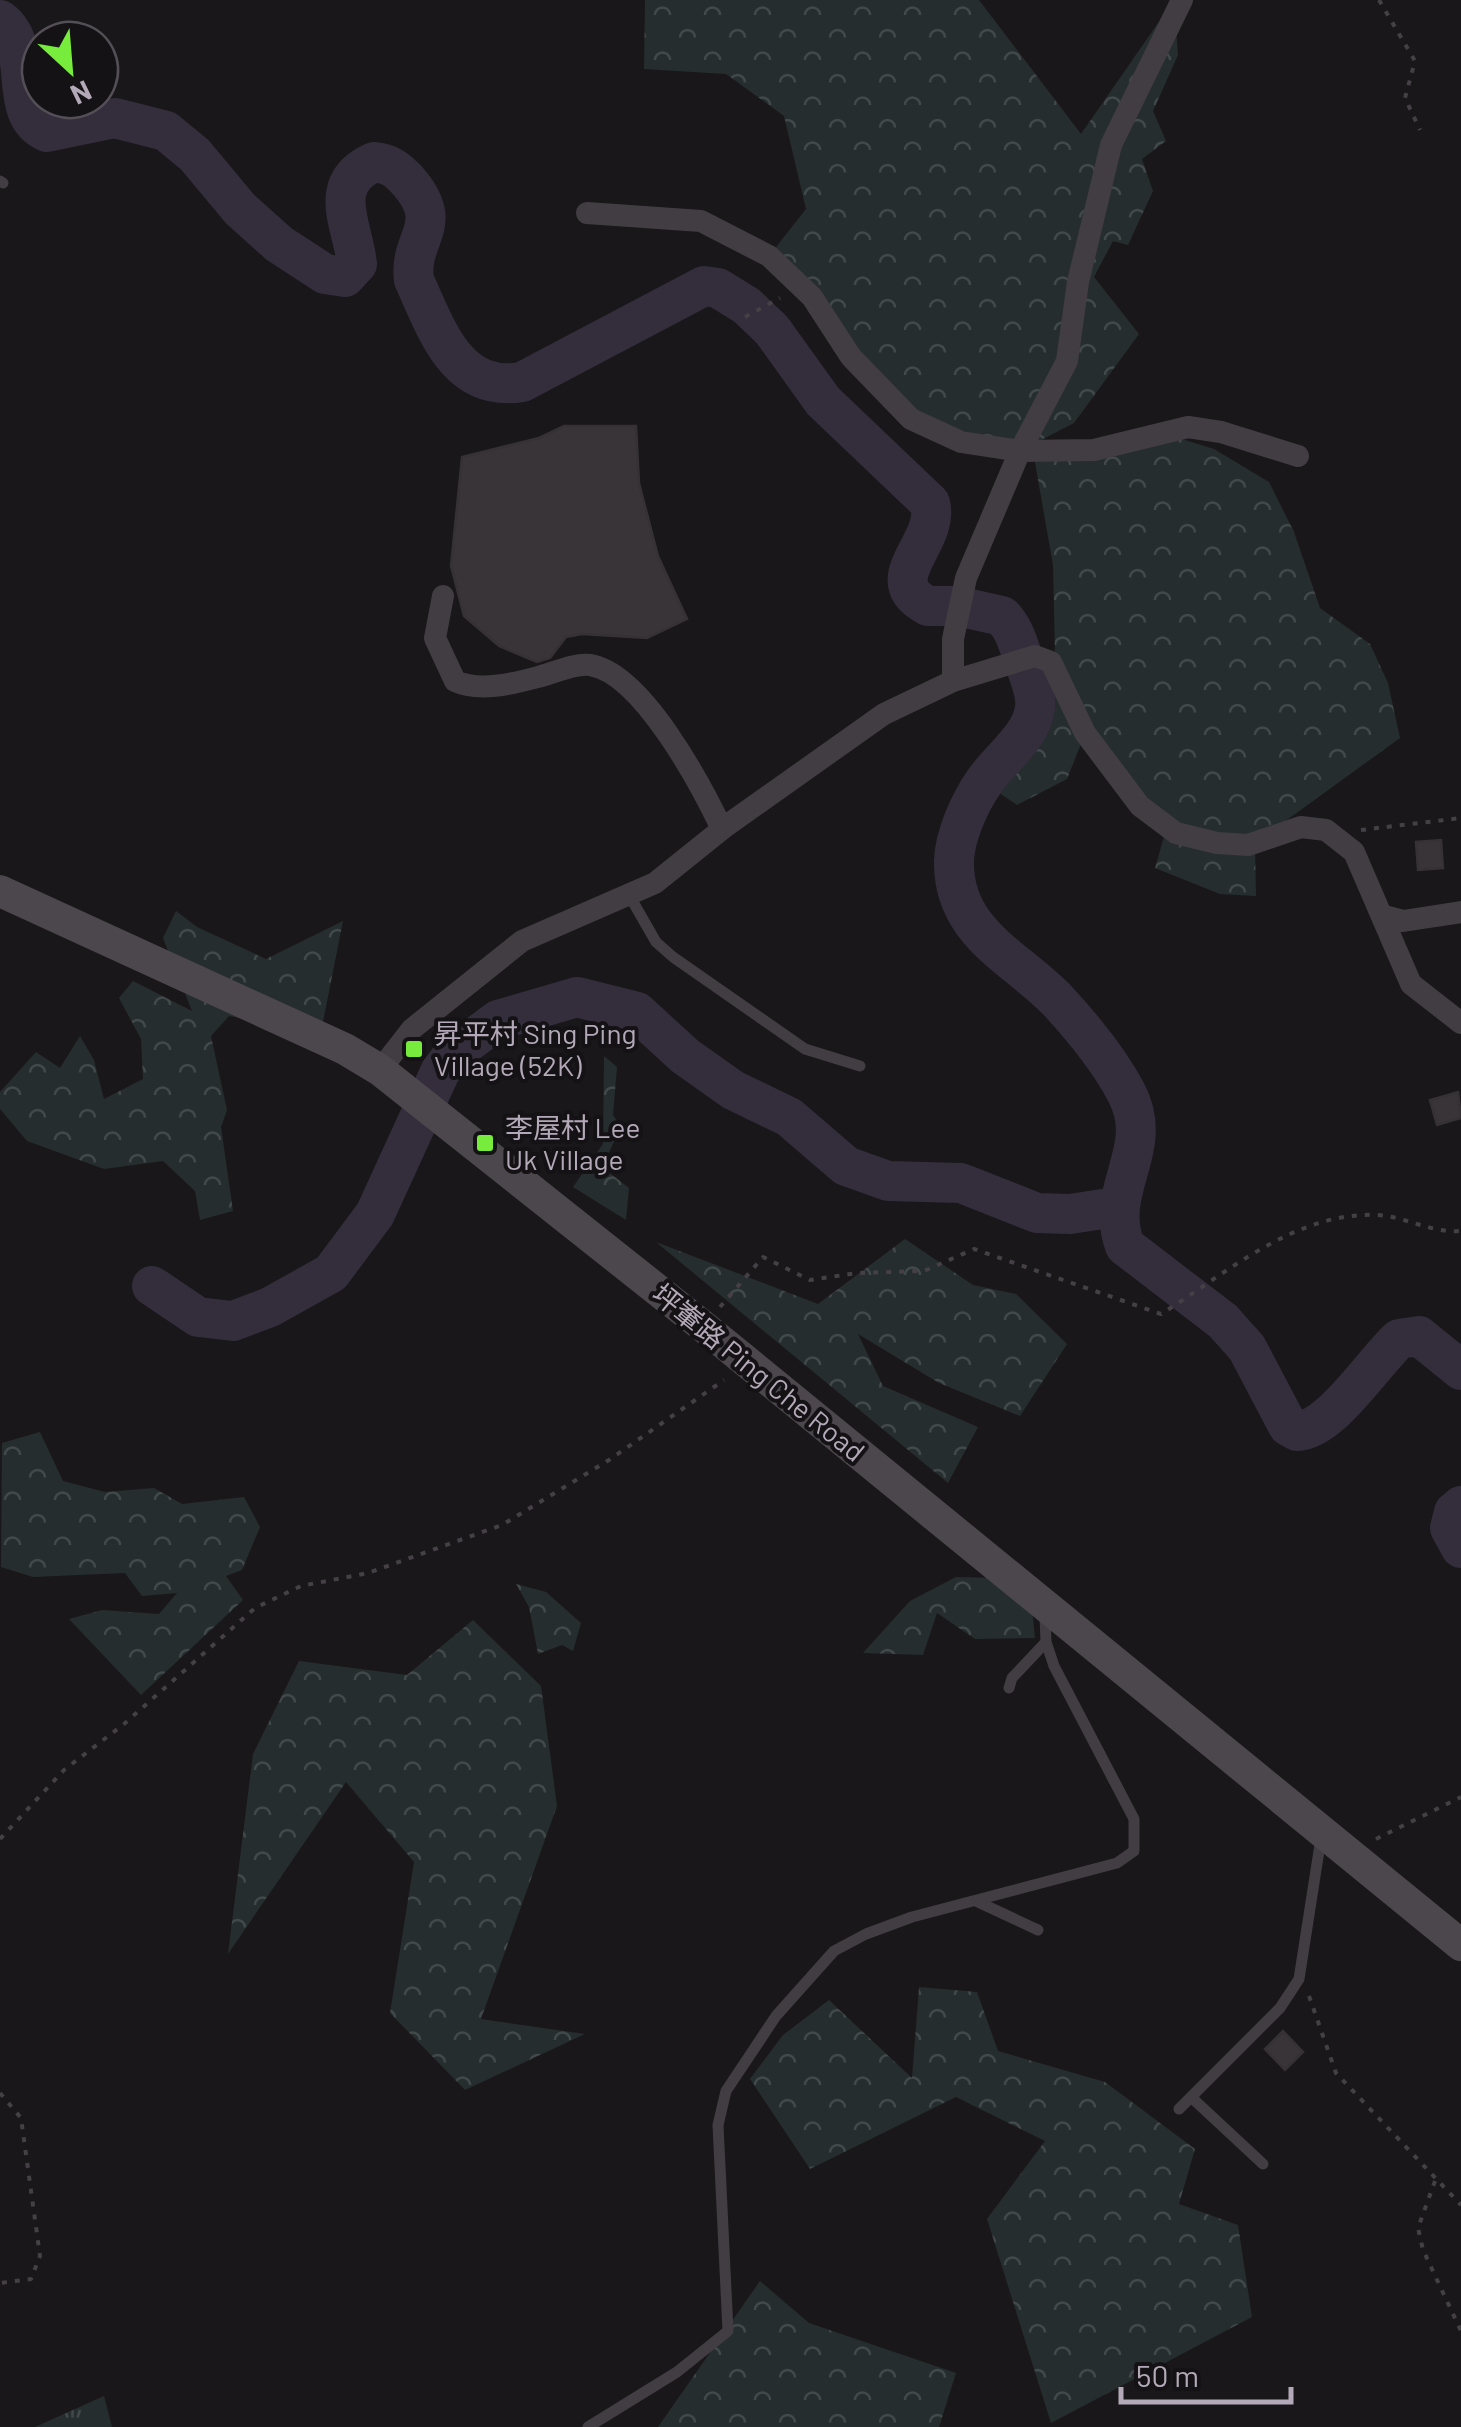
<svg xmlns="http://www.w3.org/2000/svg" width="1461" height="2427" font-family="Barlow,'Noto Sans SC',sans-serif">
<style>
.grass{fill:url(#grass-tufts)}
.forest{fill:url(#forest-crowns)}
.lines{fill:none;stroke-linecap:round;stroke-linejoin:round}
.river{stroke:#342d3c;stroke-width:40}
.building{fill:#383438;stroke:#353135;stroke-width:2.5}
.path{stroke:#454046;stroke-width:4;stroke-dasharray:5 8;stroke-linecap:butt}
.lane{stroke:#423d43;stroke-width:11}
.street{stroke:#423d43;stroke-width:22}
.secondary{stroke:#4c464d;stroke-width:32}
.poi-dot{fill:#78ec3c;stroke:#141214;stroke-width:4}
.labels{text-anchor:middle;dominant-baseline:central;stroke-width:8;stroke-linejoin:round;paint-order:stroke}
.poi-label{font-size:28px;fill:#b3a9b8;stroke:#141214;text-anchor:start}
.street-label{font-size:28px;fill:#b3a9b8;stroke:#141214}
</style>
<defs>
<pattern id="grass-tufts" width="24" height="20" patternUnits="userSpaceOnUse" patternTransform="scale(2.5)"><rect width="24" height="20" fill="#252d2e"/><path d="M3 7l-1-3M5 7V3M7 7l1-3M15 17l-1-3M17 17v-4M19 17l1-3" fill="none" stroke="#42494a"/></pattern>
<pattern id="forest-crowns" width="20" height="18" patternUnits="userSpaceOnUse" patternTransform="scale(2.5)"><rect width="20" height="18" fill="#252d2e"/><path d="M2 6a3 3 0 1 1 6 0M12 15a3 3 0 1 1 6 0" fill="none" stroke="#42494a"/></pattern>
</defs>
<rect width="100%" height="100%" fill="#191719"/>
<!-- grass -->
<path class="grass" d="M104,2396L112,2427H35Z"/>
<!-- forest -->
<path class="forest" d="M645,0H979L1081,134L1174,0L1178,55L1153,111L1166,141L1142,159L1153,191L1128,245L1113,241L1094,277L1139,334L1074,423L1020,451L903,410L769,256L806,209L784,116L726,74L644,69Z
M1162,433L1214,449L1269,482L1294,532L1320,608L1370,644L1388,683L1400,738L1255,843L1256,896L1220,894L1155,868L1167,826L1085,734L1067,779L1017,805L983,782L1032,720L1036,704L1028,673L1055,655L1053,565L1033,451Z
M176,911L197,927L266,959L343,921L321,1032L229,1016L211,1036L227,1110L221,1127L233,1211L200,1220L195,1191L163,1161L104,1169L27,1141L0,1109V1092L36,1052L60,1068L80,1036L94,1060L104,1099L143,1079L141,1039L119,998L133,981L192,1011L163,938Z
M604,1056L617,1067L613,1115L621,1127L602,1167L629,1188L626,1220L573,1187L603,1144Z
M905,1239L973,1285L1016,1294L1067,1344L1020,1416L939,1383L858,1334L883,1386L978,1427L948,1483L656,1242L818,1304Z
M40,1432L63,1481L105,1492L154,1488L182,1504L244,1497L260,1527L242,1570L226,1576L243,1600L141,1695L69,1619L102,1610L159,1614L177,1593L142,1596L125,1573L33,1577L1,1567L2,1443Z
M956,1577L996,1578L1032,1609L1035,1638L975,1639L937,1613L923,1655L863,1653L910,1601Z
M516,1584L546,1592L581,1623L573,1651L562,1645L538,1654L529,1607Z
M473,1620L541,1686L557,1806L481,2019L585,2034L465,2090L390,2013L414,1862L346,1782L228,1954L253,1754L299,1661L407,1675Z
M919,1987L977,1992L998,2051L1105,2082L1195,2149L1179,2204L1238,2225L1252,2317L1051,2423L987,2219L1045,2141L956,2097L810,2169L750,2079L783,2035L829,2000L912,2078Z
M760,2281L809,2323L956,2373L939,2427H658Z"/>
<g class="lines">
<!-- river -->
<path class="river" d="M0,20C37,47 5,114 47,132L115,118L166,131L195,155L240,209L279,244L325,274L345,277L357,264C353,225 325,184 374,162C389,163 398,170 408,181C447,226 408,237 414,280C437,330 456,393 522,382L704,286L718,288L747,306L772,330L823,401L930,503C941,543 876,579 928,606H957L1002,616C1015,629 1019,647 1025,664C1029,676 1037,694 1035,708C1031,738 1000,758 984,782C970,802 955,835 954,860C952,933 1016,957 1058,1001C1082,1027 1109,1060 1126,1092C1157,1150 1103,1187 1125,1246L1223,1321L1247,1348L1288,1426L1297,1431C1331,1430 1373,1363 1399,1339L1419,1336L1461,1370
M152,1286L198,1317L233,1321L270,1307L331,1273L375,1214L440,1072L455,1052L498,1020L577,997L637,1012L685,1056L733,1090L789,1117L846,1166L888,1181L961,1183L1037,1213L1070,1214L1116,1207
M1461,1506L1454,1512L1450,1528L1461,1548"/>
</g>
<!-- building -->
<path class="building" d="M564,426H636L639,483L658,556L687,619L647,638L582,634L566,637L550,658L537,662L499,646L464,616L451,566L462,457L539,438Z
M1441,840L1443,868L1418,870L1416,842Z
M1458,1092L1461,1118L1437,1125L1430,1100Z
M1283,2031L1303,2052L1285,2070L1265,2049Z"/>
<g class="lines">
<!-- path -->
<path class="path" d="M1379,0L1415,61L1405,98L1420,130
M745,317L780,298
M1361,830L1461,818
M720,1307L763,1257L810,1280L857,1273L924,1271L974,1249L1161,1314C1227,1273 1296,1211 1378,1215C1407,1217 1430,1233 1461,1231
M0,1839L64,1770L124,1724L255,1608L301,1586L368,1573L502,1525L609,1460L724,1380
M1376,1839L1461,1797
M1309,1996L1336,2073L1461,2205
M0,2093L21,2118L40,2256L31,2279L0,2283
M1435,2181L1418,2228L1423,2250L1461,2331"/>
<!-- lane -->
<path class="lane" d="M0,181L3,183
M629,895L656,942L673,957L805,1049L860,1066
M1009,1688L1012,1678L1046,1642
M978,1902L1038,1930
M1191,2097L1263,2164
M1179,2109L1280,2008L1299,1979L1321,1838
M588,2427L677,2372L728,2331L718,2125L726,2091L776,2016L834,1951L866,1934L912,1917L1117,1863L1134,1851V1819L1054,1666L1046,1642L1045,1616"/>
<!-- street -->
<path class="street" d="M587,213L701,221L769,256L812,297L851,357L911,419L961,442L1020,451L1094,450L1188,427L1221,432L1298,456
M443,596L435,638L455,681C479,692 512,684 538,677C553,673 575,663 590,665C642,673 701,785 722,829
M953,681L1035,656L1051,662L1085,733L1140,806L1176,833L1217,843L1248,845L1301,827L1326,830L1354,852L1411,984L1461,1023
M1384,916L1403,921L1461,912
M380,1070L412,1029L522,941L655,883L726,826L884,714L953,681V639L966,578L1020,451L1067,361L1078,282L1111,145L1182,0"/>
<!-- secondary -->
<path class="secondary" d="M0,891L345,1049L380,1070L704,1327L1461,1945"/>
</g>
<!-- markers -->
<g class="poi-dot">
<rect x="404" y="1039" width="20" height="20" rx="5"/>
<rect x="475" y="1133" width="20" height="20" rx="5"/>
</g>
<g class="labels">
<!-- poi labels -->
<g class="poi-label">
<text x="434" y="1033">昇平村 Sing Ping<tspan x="434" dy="32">Village (52K)</tspan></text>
<text x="505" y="1127">李屋村 Lee<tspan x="505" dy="32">Uk Village</tspan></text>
</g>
<!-- street labels -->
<g class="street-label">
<text transform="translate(759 1372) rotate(39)">坪輋路 Ping Che Road</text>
</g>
</g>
<!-- north arrow -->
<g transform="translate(70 70) rotate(154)"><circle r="48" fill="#141214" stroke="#544e56" stroke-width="2.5"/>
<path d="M0-8L18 38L0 25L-18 38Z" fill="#78ec3c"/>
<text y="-15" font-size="28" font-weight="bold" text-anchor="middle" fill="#b3a9b8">N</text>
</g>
<!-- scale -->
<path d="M1121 2387v15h170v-15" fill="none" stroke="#b3a9b8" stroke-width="5"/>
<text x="1136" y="2387" font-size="30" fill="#b3a9b8" stroke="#141214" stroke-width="8" paint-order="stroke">50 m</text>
</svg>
